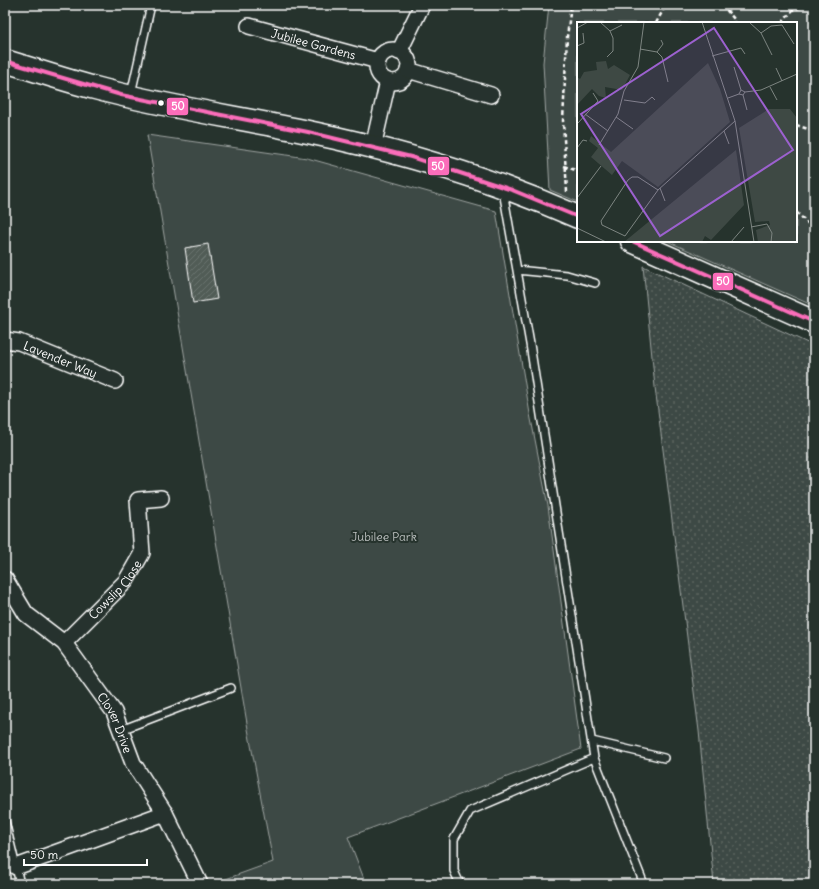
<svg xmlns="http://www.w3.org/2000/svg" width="819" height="889" font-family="Delius,sans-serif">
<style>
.grass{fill:url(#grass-dots);stroke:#9ea4a2}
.park{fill:#3e4944;stroke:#9ea4a2}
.building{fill:url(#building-hatch);stroke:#fff}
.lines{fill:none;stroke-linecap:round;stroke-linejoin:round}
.service-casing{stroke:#fff;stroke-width:10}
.minor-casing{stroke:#fff;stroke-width:18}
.primary-casing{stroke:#fff;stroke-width:25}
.path{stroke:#fff;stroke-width:2.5;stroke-dasharray:4 3;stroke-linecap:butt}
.service{stroke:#26332d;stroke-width:7}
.minor{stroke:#26332d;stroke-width:15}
.primary{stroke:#26332d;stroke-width:22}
.bus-1-casing{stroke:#26332d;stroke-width:7}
.bus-1{stroke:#fb6dba;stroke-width:4}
.bus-dot{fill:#fff;stroke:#26332d;stroke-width:1.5}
.labels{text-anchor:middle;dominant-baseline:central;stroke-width:4;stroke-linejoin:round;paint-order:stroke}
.street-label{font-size:12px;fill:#fff;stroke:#26332d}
.park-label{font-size:12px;fill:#bbbfbe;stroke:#26332d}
.inset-road{fill:none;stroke:#7d8581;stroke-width:1}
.view{fill:#9c61cf;fill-opacity:0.15;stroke:#9c61cf;stroke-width:2}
.inset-edge{fill:none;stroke:#fff;stroke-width:2}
.line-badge{stroke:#26332d;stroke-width:1.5}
.badge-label{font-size:11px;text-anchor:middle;font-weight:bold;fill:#fff}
</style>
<defs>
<pattern id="grass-dots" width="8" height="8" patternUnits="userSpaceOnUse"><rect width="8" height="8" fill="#3e4944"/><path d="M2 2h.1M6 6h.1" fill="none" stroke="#5b6460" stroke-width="1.8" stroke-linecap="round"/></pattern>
<pattern id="building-hatch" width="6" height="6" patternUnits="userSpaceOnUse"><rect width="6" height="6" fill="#515c57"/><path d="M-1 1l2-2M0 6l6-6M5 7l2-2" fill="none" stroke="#6b7470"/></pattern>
</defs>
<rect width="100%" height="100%" fill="#26332d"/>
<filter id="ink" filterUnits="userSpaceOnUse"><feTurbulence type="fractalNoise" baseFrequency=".025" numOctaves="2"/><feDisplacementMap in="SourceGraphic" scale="8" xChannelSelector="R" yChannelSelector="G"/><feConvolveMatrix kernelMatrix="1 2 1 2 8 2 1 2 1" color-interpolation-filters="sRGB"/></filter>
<g filter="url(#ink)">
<!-- grass -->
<path class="grass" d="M643,266L814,346V884H714L699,731L655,387Z"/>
<!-- park -->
<path class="park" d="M549,5H814V306L667,241H796V23H578V202L550,190L543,63Z
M147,135L307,158L496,211L530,414L548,506L581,749L348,837L366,884H212L273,862L248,729Z"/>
<!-- building -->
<path class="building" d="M208,244L217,299L193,303L185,248Z"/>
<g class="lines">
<defs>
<path id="service" d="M131,94L151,5
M503,191L530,344L594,758L644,884
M517,270L567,275L595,283
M121,730L231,688
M592,741L664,758
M5,821L20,884
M460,884L454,871V839L470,811L594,758"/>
<g id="minor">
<path id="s1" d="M249,26L378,61"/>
<circle cx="393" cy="66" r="16"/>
<path d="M399,52L422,5"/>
<path d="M408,70L491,95"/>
<path d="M373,147L388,81"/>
<path id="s2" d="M5,340L19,342L115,381"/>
<path id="s3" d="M5,579L26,614L64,643L114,712L133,763L165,813L200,884"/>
<path id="s4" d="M64,643L126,581L142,553L138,500L161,498"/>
<path d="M16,867L165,813"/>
</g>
<path id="primary" d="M5,61C35,70 64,80 95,88C165,107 237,117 308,132C400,151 492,179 578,217
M632,241L814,322"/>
</defs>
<!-- service casing -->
<use href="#service" class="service-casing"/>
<!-- minor casing -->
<use href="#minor" class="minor-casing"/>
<!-- primary casing -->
<use href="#primary" class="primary-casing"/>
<!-- path -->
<path class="path" d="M722,5L735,20V23
M656,23L666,5
M782,23L793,10L807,5
M796,125L814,131
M564,166L578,171
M567,192L563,121L567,37L571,5
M796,212L814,229"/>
<!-- service -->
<use href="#service" class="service"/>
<!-- minor -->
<use href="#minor" class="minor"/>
<!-- primary -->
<use href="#primary" class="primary"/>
<defs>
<path id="bus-1" d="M5,61L121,95L308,132L411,157L512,190L578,217
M632,241L814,322"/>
</defs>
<!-- bus-1 casing -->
<use href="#bus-1" class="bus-1-casing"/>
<!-- bus-1 -->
<use href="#bus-1" class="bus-1"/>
</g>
</g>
<!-- markers -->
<circle class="bus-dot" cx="161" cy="103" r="3.5"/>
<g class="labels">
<!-- street labels -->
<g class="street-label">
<text stroke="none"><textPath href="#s1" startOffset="67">Jubilee Gardens</textPath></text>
<text stroke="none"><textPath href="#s2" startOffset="59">Lavender Way</textPath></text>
<text stroke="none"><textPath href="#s4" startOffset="74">Cowslip Close</textPath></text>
<text stroke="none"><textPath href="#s3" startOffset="184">Clover Drive</textPath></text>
</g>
<!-- park labels -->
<g class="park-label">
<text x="384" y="536">Jubilee Park</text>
</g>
</g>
<!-- overview -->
<g transform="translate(577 22)">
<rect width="220" height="220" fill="#26332d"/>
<path d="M159,128L167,183L134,218L128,214L125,220H47Z" fill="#3e4944"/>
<path d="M29,39L31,47L37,43L53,53L45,68L28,65L29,76L22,74L15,67L0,83V55L3,57L7,50L20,48L19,40ZM131,41L143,67L153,100L81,165L45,139L35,153L14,135L21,126L12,119L14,114L34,130ZM192,87H213L220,96V220H181L179,208L193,203L192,199L178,200L162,106Z" fill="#3e4944"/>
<path class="inset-road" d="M23,0L33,9L36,16V29L30,35M125,0L158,99L177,220M172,0L184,11L195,33M0,6L11,0M33,9L45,3M184,11L194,4L205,3L217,22M0,24L7,21L6,11M63,27L80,30L85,35L91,60M80,30L86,22L84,18M135,34L164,26L168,32M157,45L164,68M199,46L205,59M193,65L200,78M168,70L184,68L220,52M166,73L170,88M151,76L162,72L164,68L168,70L166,73L162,72M47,78L68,81L75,75L78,78M8,92L31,109M39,95L56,107M1,101L21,79L16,71M147,109L152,122M22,123L41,92L47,69L61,45L67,0M0,126L6,118L10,119M83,166L88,179M81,168L61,155H55L51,158L24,199L25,203L48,214L81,168L158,99M0,176L24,144M174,205L190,202L195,211L194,220M0,206L29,220M154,220L167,205"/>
<path class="view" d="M137,6L216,128L83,214L4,92Z"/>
<rect width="220" height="220" class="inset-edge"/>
</g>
<g class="line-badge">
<rect x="166" y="97" width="23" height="19" rx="4" fill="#fb6dba"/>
<rect x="427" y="156" width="23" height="20" rx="4" fill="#fb6dba"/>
<rect x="712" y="272" width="22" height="19" rx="4" fill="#fb6dba"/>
</g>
<g class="badge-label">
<text x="178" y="110">50</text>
<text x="438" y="170">50</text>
<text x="723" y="285">50</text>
</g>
<!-- margin -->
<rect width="819" height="889" fill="none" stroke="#26332d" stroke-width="20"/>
<rect x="10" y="10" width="799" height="869" fill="none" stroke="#fff" stroke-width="1.5" filter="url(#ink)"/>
<!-- scale -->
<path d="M24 859v6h123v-6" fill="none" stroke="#ffffff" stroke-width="2"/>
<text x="30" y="859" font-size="12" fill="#ffffff" stroke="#26332d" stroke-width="3" paint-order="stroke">50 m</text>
</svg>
